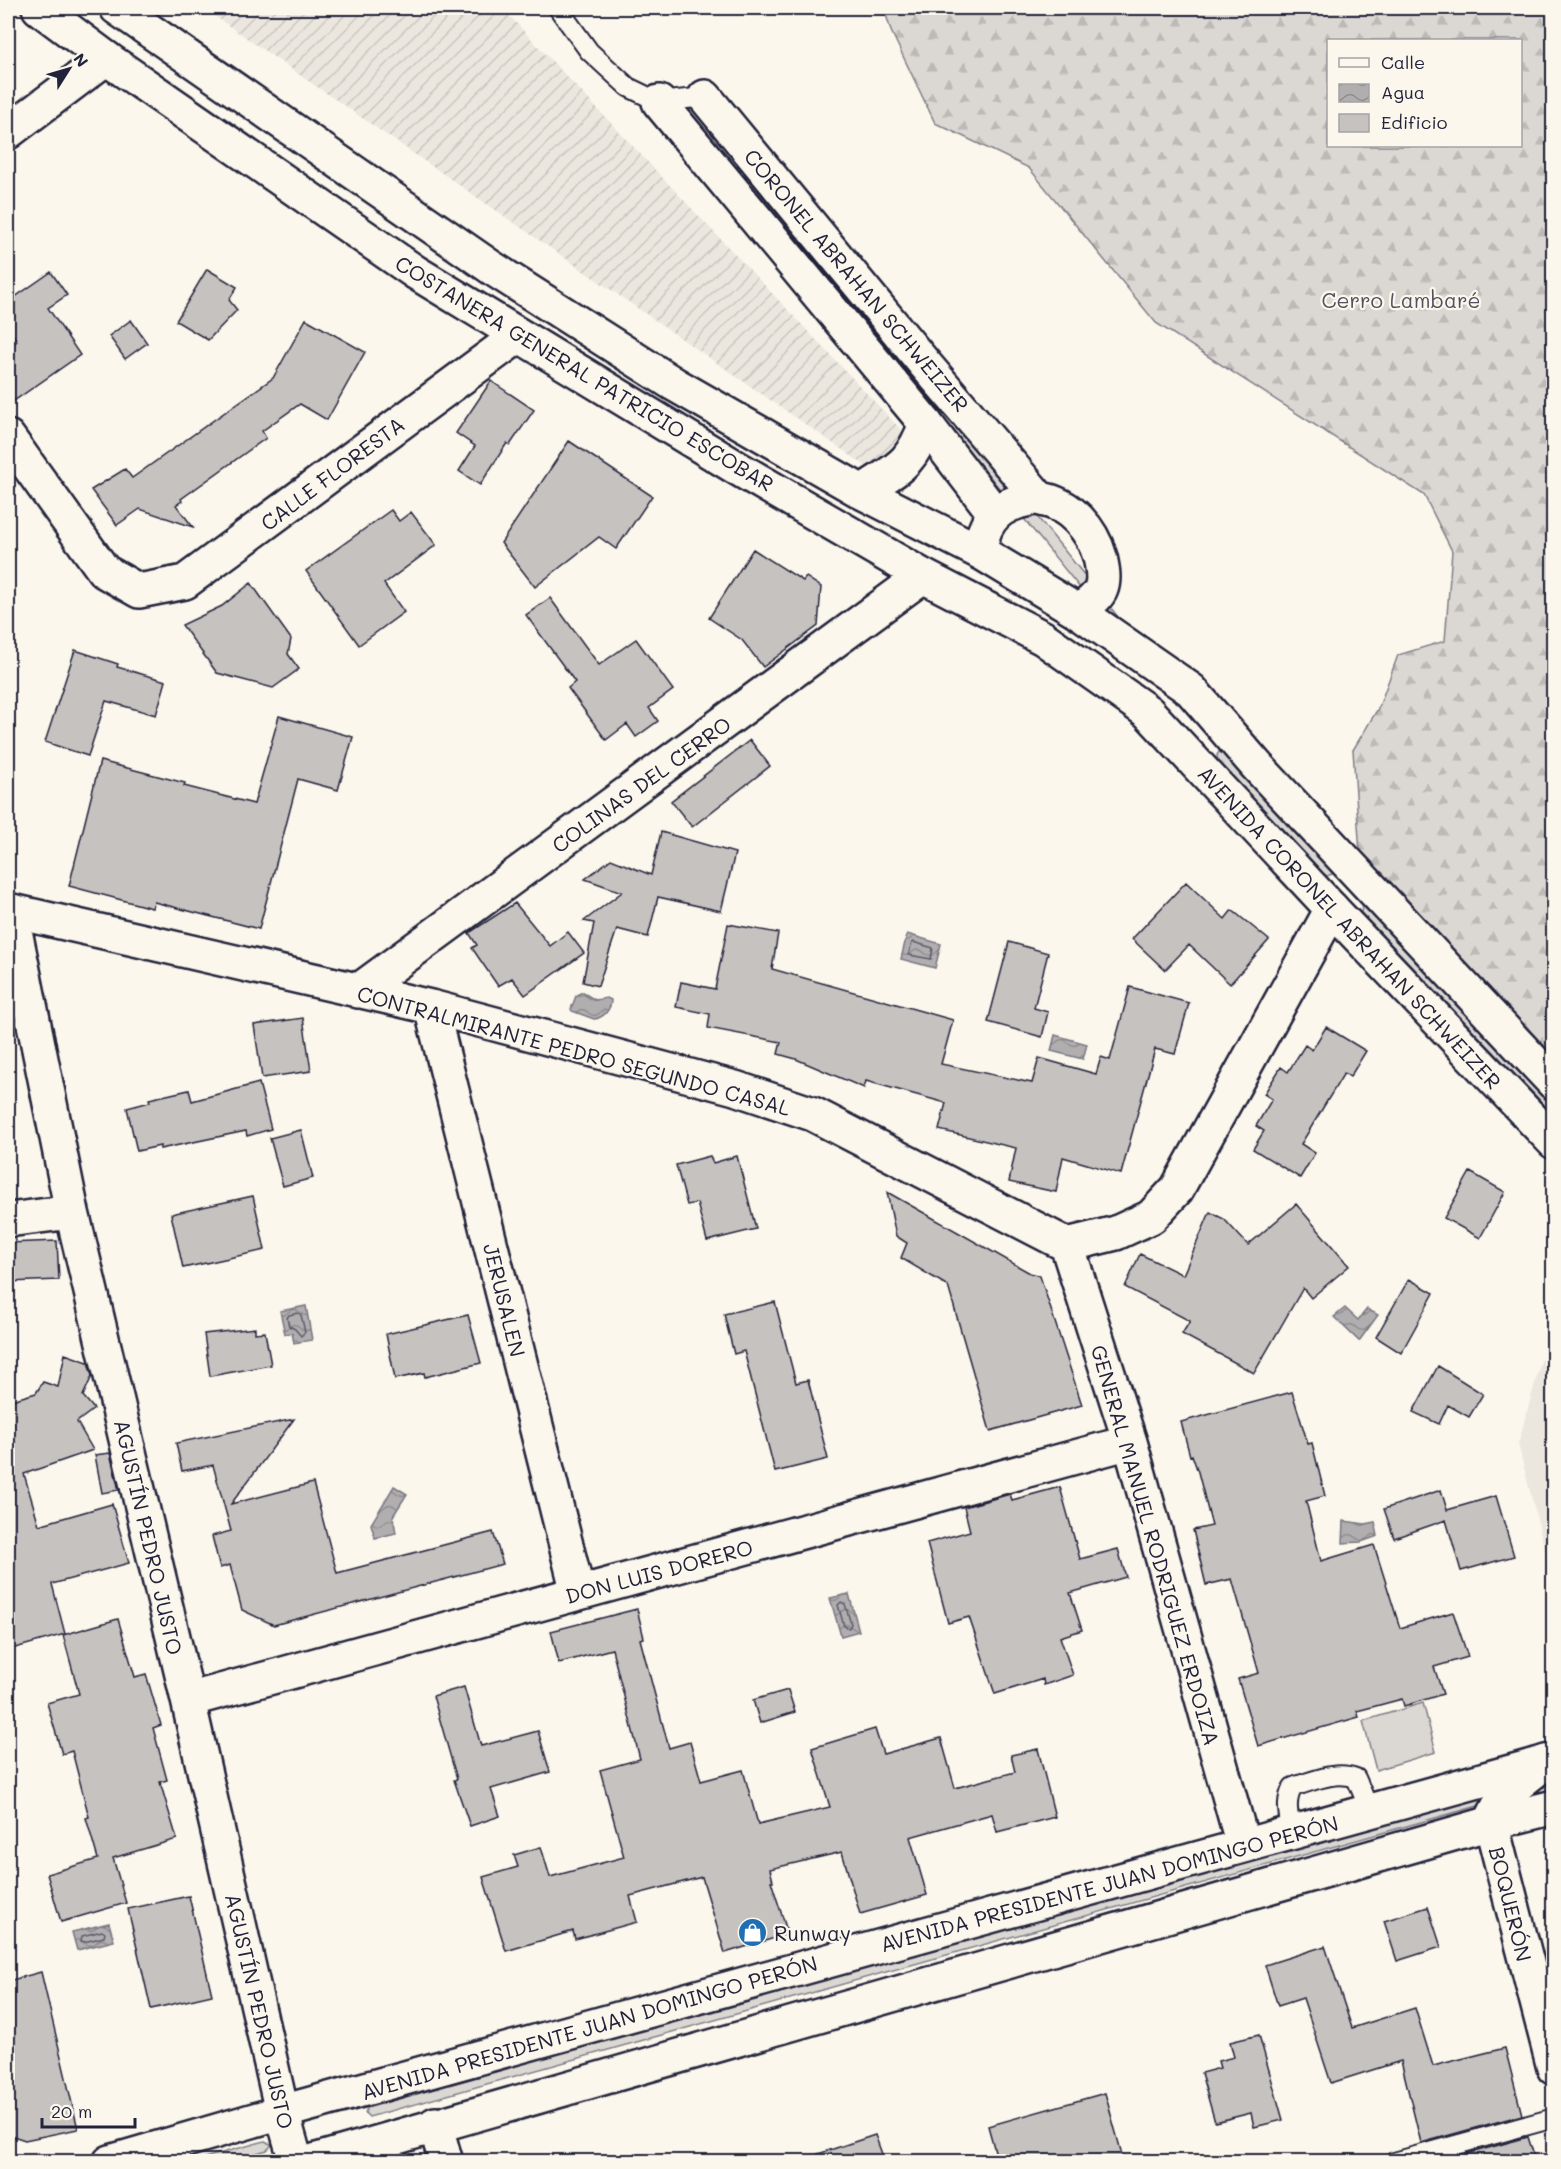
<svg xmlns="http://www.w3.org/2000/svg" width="1561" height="2169" font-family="Mali,sans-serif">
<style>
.built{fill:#ebe7df}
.industrial{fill:url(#industrial-furrows)}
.grass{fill:#dbd8d3;stroke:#7e7d87;stroke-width:1.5}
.forest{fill:url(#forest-firs);stroke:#7e7d87;stroke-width:1.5;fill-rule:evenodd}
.water{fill:url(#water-waves);stroke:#787681;stroke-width:1.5}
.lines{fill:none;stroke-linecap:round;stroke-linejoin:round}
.shore{stroke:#5b5a6a;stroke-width:1.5}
.building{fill:#c6c2c0;stroke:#22223b;stroke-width:1.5}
.lane-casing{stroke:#22223b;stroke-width:22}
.street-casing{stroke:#22223b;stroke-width:38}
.primary-casing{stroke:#22223b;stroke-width:38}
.highway-casing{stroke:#22223b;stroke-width:38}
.lane{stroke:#fbf7ec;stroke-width:18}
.street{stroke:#fbf7ec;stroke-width:33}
.primary{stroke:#fbf7ec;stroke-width:33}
.highway{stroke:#fbf7ec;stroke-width:33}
.labels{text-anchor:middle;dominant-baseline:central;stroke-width:4.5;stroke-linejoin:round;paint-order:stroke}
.street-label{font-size:21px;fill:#22223b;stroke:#fbf7ec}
.park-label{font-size:21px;fill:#505061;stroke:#fbf7ec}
.poi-label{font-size:21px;fill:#22223b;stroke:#fbf7ec;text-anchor:start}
</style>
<defs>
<pattern id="industrial-furrows" width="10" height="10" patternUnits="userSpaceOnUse" patternTransform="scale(1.5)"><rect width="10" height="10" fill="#ebe7df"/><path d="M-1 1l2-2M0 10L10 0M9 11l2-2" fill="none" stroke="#c9c6c0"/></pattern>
<pattern id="forest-firs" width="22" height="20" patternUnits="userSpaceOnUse" patternTransform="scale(1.5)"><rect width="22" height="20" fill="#dbd8d3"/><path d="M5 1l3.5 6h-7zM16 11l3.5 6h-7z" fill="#bcb9b6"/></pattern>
<pattern id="water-waves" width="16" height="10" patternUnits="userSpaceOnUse" patternTransform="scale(1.5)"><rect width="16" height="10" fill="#b1aeb0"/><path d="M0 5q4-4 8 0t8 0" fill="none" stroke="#908d90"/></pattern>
</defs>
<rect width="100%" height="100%" fill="#fbf7ec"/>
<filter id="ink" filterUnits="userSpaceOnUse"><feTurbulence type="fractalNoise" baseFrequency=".0167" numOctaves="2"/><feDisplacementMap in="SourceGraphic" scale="12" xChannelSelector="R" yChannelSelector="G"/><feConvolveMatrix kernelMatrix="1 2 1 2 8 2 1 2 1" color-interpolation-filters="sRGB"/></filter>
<g filter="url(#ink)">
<!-- built -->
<path class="built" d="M1553,1319V1582L1518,1444Z"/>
<!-- industrial -->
<path class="industrial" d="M203,8H502L907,436L876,473Z"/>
<!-- grass -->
<path class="grass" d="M737,145L1123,623L1114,630L727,152L726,148Z
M1219,752L1225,754L1332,870V874L1327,876L1323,874L1218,761L1217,755Z
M1362,907L1366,908L1553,1103V1114L1361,913Z
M1423,1703L1436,1752L1376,1770L1363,1721Z
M1553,1771V1785L369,2117L365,2113L367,2108Z
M265,2141L272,2145L267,2150L228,2161H193Z"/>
<!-- forest -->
<path class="forest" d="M884,8H1553V1061L1360,854L1353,750L1379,707L1398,655L1445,641L1452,551L1424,495L1156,323L1029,168L935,123L891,31ZM1328,40H1520V146H1328Z"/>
<!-- water -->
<path class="water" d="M907,934L941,944L935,968L901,959Z
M582,992L595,1000L607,998L611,1000C611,1010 603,1018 594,1019L572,1011L571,1009L576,996Z
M1055,1035L1087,1044L1083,1059L1051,1051Z
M306,1306L312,1340L294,1343L292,1333L285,1334L280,1311Z
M1345,1308L1358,1320L1367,1309L1378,1315L1359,1341L1334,1317Z
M394,1486L407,1494L393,1516L396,1533L375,1538L371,1524Z
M1344,1521L1365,1524L1375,1522L1378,1536L1361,1542L1343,1543Z
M849,1594L859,1631L841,1636L830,1598Z
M109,1923L114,1941L77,1950L72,1932Z"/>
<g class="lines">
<!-- shore -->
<path class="shore" d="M913,942L933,948L931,959L909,955L911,945Z
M298,1313L301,1315L305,1332L301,1336L295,1329L289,1326L287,1318L289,1315Z
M841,1602L845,1604L851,1624L849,1628L844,1626L838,1605Z
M102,1931L105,1933L104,1937L84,1942L81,1941L82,1936Z"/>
</g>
<!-- building -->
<path class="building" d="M207,269L237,287L229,300L237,310L208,340L176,321Z
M51,272L67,295L48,308L80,355L8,405V348L17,341L8,327V302Z
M306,319L365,352L327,420L300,404L262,431L266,438L181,499L182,501L176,505L193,527L140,509L117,525L91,490L125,469L132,478L273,378Z
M131,320L147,343L125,359L109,336Z
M491,381L534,410L510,445L507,443L480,485L459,471L475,446L456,433Z
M569,441L652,496L616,549L599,537L535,587L501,543Z
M391,510L399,521L411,512L436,545L384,584L404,612L359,645L306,571Z
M753,549L803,581L806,577L821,587L818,626L763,667L742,640L709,618Z
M251,583L291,639L288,654L299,669L273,688L217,673L182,625L222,606Z
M550,598L599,665L636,639L673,690L649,708L658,721L636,737L627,724L606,740L568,688L575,682L526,615Z
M75,650L118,664L117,667L166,681L156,715L106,701L88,756L45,742Z
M279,716L353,737L338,790L298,779L259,929L154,902L152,908L69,886L100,761L185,783L184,786L254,804Z
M750,740L770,766L692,827L671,801Z
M661,832L735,853L721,911L658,897L648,937L617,929L598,986L583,982L594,923L584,921L622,892L585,879L611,859L651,875Z
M1186,882L1225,919L1232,910L1269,940L1230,984L1189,945L1165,970L1132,939Z
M515,903L550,946L568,932L584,953L525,995L512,978L498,986L472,948L477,945L469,933Z
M728,924L778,933L772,969L953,1020L941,1064L1032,1083L1039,1058L1096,1074L1101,1057L1110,1060L1130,987L1189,1003L1175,1054L1155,1049L1121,1174L1063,1157L1056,1192L1009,1182L1016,1148L939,1130L946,1103L866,1081L864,1088L796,1059L778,1054L781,1042L708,1028L710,1014L676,1007L681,982L715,989Z
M1009,942L1048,953L1034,1008L1048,1012L1042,1037L988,1022Z
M303,1018L311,1071L262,1078L254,1025Z
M1326,1027L1366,1051L1350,1077L1344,1073L1301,1144L1315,1153L1300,1178L1253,1149L1264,1131L1256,1126L1272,1099L1264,1094L1281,1067L1288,1072L1305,1045L1312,1050Z
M259,1083L271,1129L247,1136L246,1131L160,1149V1146L137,1151L127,1108L150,1102L149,1099L189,1090L192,1101Z
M301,1130L313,1178L283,1186L270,1138Z
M710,1156L713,1163L737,1156L756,1229L707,1241L697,1203L687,1205L676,1165Z
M1470,1172L1505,1192L1480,1238L1444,1218Z
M887,1192L1030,1273L1040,1276L1082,1405L990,1431L948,1286L901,1258L907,1243L896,1236Z
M253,1196L265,1250L183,1268L171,1214Z
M1296,1204L1349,1266L1311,1298L1303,1288L1254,1373L1182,1334L1190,1321L1125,1287L1140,1254L1183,1275L1210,1212L1224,1219L1248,1245Z
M57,1241L59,1280L8,1282V1243Z
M1409,1279L1434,1293L1401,1353L1376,1337Z
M775,1302L796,1383L808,1380L828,1459L775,1472L744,1351L734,1354L724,1314Z
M468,1315L481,1363L425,1377L424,1373L395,1379L386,1334Z
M255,1328V1333L265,1332L271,1365L210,1376L204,1334Z
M65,1354L88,1362L92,1376L83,1396L94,1409L77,1422L93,1450L24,1474L39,1525L112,1504L129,1563L52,1584L65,1634L8,1650V1401L36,1393L43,1382L58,1387Z
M1438,1366L1483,1394L1469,1417L1448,1405L1439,1424L1413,1412Z
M1292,1392L1308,1444L1312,1443L1325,1496L1306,1501L1321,1561L1374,1545L1400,1628L1453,1612L1468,1657L1434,1667L1443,1694L1404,1706L1402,1699L1357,1711L1359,1717L1258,1746L1238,1679L1259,1673L1232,1579L1206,1585L1193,1530L1212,1526L1198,1472L1192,1455L1190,1456L1181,1422Z
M294,1419L231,1504L313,1483L337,1573L493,1532L503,1564L274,1625L242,1610L230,1565L220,1568L212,1536L231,1531L213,1465L182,1471L176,1443Z
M110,1453L119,1490L102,1493L95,1455Z
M1060,1487L1080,1559L1118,1549L1126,1577L1070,1593L1082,1630L1060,1637L1073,1675L1044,1685L1043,1679L995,1694L969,1617L948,1623L927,1543L970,1531L964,1507L1010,1494L1012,1500Z
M1441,1490L1447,1510L1496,1496L1514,1556L1461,1571L1446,1520L1394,1538L1384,1509Z
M637,1609L644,1638L640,1639L669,1748L690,1742L701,1781L743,1770L758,1824L830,1807L812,1748L875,1729L883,1754L941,1738L955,1788L1015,1772L1011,1755L1038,1749L1055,1817L997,1832L992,1814L910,1837L927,1895L860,1914L842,1852L770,1869L773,1881H771L788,1934L725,1953L702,1877L630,1896L637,1922L575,1939L573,1931L506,1951L483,1877L518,1867L514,1855L541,1847L550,1877L624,1857L600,1770L640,1759L612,1649L559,1663L551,1631Z
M118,1619L135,1677L146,1674L161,1725L153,1728L167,1780L160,1782L177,1839L113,1858L126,1903L61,1922L47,1874L98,1859L86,1818L89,1817L72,1751L62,1754L47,1703L79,1694L63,1635Z
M464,1687L481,1746L538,1731L550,1772L491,1789L500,1816L470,1826L454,1780L457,1779L433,1696Z
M788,1690L795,1712L760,1723L753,1700Z
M189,1896L212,1995L151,2009L128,1909Z
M1428,1907L1441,1947L1397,1961L1384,1921Z
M1325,1946L1352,2028L1415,2008L1433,2066L1505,2048L1522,2115L1421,2143L1401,2061L1331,2083L1303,1998L1278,2006L1265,1965Z
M41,1972L78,2129L25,2140L10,2135L8,2125V1981Z
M1259,2035L1283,2120L1254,2127L1251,2113L1215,2122L1201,2073L1220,2068L1218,2061L1234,2057L1230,2042Z
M1105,2093L1124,2162H998L988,2126Z
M875,2135L885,2162H810L809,2157Z
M1528,2137L1536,2162H1438Z"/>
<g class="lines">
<defs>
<path id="lane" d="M558,8L589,51L628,87L659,102L705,97
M1292,1832C1289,1816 1284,1802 1293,1787C1313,1781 1336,1770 1356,1778L1370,1811
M1394,2162L1554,2118"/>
<path id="street" d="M705,97L924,363L1039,498
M659,102L926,424L995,514
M8,132L106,58
M8,437L104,571L139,591L185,582L518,336
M980,552C982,527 993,509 1018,502C1025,500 1034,497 1041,499C1070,504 1092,529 1100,557C1102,566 1105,579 1101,589C1098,597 1086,606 1079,612
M8,910L431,1007L735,1088L813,1114L1067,1245L1116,1233L1151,1217L1177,1189L1332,909
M11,911L72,1212L188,1700L282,2112L296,2162
M358,991L923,576
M431,1007L578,1593
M8,1220L72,1212
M1067,1245L1130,1442L1243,1845
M188,1700L1130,1442
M1546,1762C1523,1780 1500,1794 1491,1823L1554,2068
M435,2124L446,2162"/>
<path id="primary" d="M110,2162L282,2112L1554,1760
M310,2162L1491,1823L1554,1807"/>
<path id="highway" d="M39,8L106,58L415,272L737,468L923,576L1043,638L1148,712L1332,909L1554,1142
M117,8L492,268L674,384L862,492L980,552L1079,612L1191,690L1256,765L1554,1083
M862,492C898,467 909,468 926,424"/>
</defs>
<!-- lane casing -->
<use href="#lane" class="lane-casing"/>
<!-- street casing -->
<use href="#street" class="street-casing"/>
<!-- primary casing -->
<use href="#primary" class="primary-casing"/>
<!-- highway casing -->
<use href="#highway" class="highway-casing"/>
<!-- lane -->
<use href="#lane" class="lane"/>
<!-- street -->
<use href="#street" class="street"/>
<!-- primary -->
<use href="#primary" class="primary"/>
<!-- highway -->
<use href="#highway" class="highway"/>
</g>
</g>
<!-- icons -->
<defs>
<symbol id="shop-disc" viewBox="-11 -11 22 22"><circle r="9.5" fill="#1f6fb2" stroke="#fbf7ec"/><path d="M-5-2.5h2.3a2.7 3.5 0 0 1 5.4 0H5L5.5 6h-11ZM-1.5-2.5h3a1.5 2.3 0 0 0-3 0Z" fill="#fff"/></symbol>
</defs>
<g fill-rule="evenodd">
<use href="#shop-disc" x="736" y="1916" width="33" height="33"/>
</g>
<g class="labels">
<!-- street labels -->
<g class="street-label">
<text transform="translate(857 280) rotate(50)">CORONEL ABRAHAN SCHWEIZER</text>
<text transform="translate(585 373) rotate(31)">COSTANERA GENERAL PATRICIO ESCOBAR</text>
<text transform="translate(332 473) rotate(-37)">CALLE FLORESTA</text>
<text transform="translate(641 784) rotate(-36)">COLINAS DEL CERRO</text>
<text transform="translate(1350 927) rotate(47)">AVENIDA CORONEL ABRAHAN SCHWEIZER</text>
<text transform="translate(574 1050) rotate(15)">CONTRALMIRANTE PEDRO SEGUNDO CASAL</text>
<text transform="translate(505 1300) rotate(76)">JERUSALEN</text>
<text transform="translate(149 1537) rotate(77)">AGUSTÍN PEDRO JUSTO</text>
<text transform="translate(1156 1545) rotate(74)">GENERAL MANUEL RODRIGUEZ ERDOIZA</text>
<text transform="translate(659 1571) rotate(-15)">DON LUIS DORERO</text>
<text transform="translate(1109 1883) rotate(-15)">AVENIDA PRESIDENTE JUAN DOMINGO PERÓN</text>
<text transform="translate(1511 1904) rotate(76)">BOQUERÓN</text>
<text transform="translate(260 2011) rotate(77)">AGUSTÍN PEDRO JUSTO</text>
<text transform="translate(589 2027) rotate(-16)">AVENIDA PRESIDENTE JUAN DOMINGO PERÓN</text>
</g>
<!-- park labels -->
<g class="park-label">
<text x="1401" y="299">Cerro Lambaré</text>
</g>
<!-- poi labels -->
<g class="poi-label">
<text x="774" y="1932">Runway</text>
</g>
</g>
<!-- margin -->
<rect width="1561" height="2169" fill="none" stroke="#fbf7ec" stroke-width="30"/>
<rect x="15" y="15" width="1531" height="2139" fill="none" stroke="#22223b" stroke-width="2" filter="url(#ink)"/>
<!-- legend -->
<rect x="1327" y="39" width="195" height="108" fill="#fbf7ec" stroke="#a4a2a5" stroke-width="1.5"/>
<rect x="1339" y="58" width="30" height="9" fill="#fbf7ec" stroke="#a4a2a5" stroke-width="1.5"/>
<text x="1381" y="69" font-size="18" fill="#22223b">Calle</text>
<rect x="1339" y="84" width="30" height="18" fill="url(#water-waves)" stroke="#a4a2a5" stroke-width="1.5"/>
<text x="1381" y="99" font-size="18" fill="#22223b">Agua</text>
<rect x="1339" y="114" width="30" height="18" fill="#c6c2c0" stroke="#a4a2a5" stroke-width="1.5"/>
<text x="1381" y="129" font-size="18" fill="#22223b">Edificio</text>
<!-- north arrow -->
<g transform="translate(69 69) rotate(53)" stroke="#fbf7ec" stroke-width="4.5" paint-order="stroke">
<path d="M0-4.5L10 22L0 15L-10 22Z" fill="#22223b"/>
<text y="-9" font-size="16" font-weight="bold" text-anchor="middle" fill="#22223b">N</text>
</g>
<!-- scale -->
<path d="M42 2118v9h93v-9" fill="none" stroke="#22223b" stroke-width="3"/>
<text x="51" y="2118" font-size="18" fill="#22223b" stroke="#fbf7ec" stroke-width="4.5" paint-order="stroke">20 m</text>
</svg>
